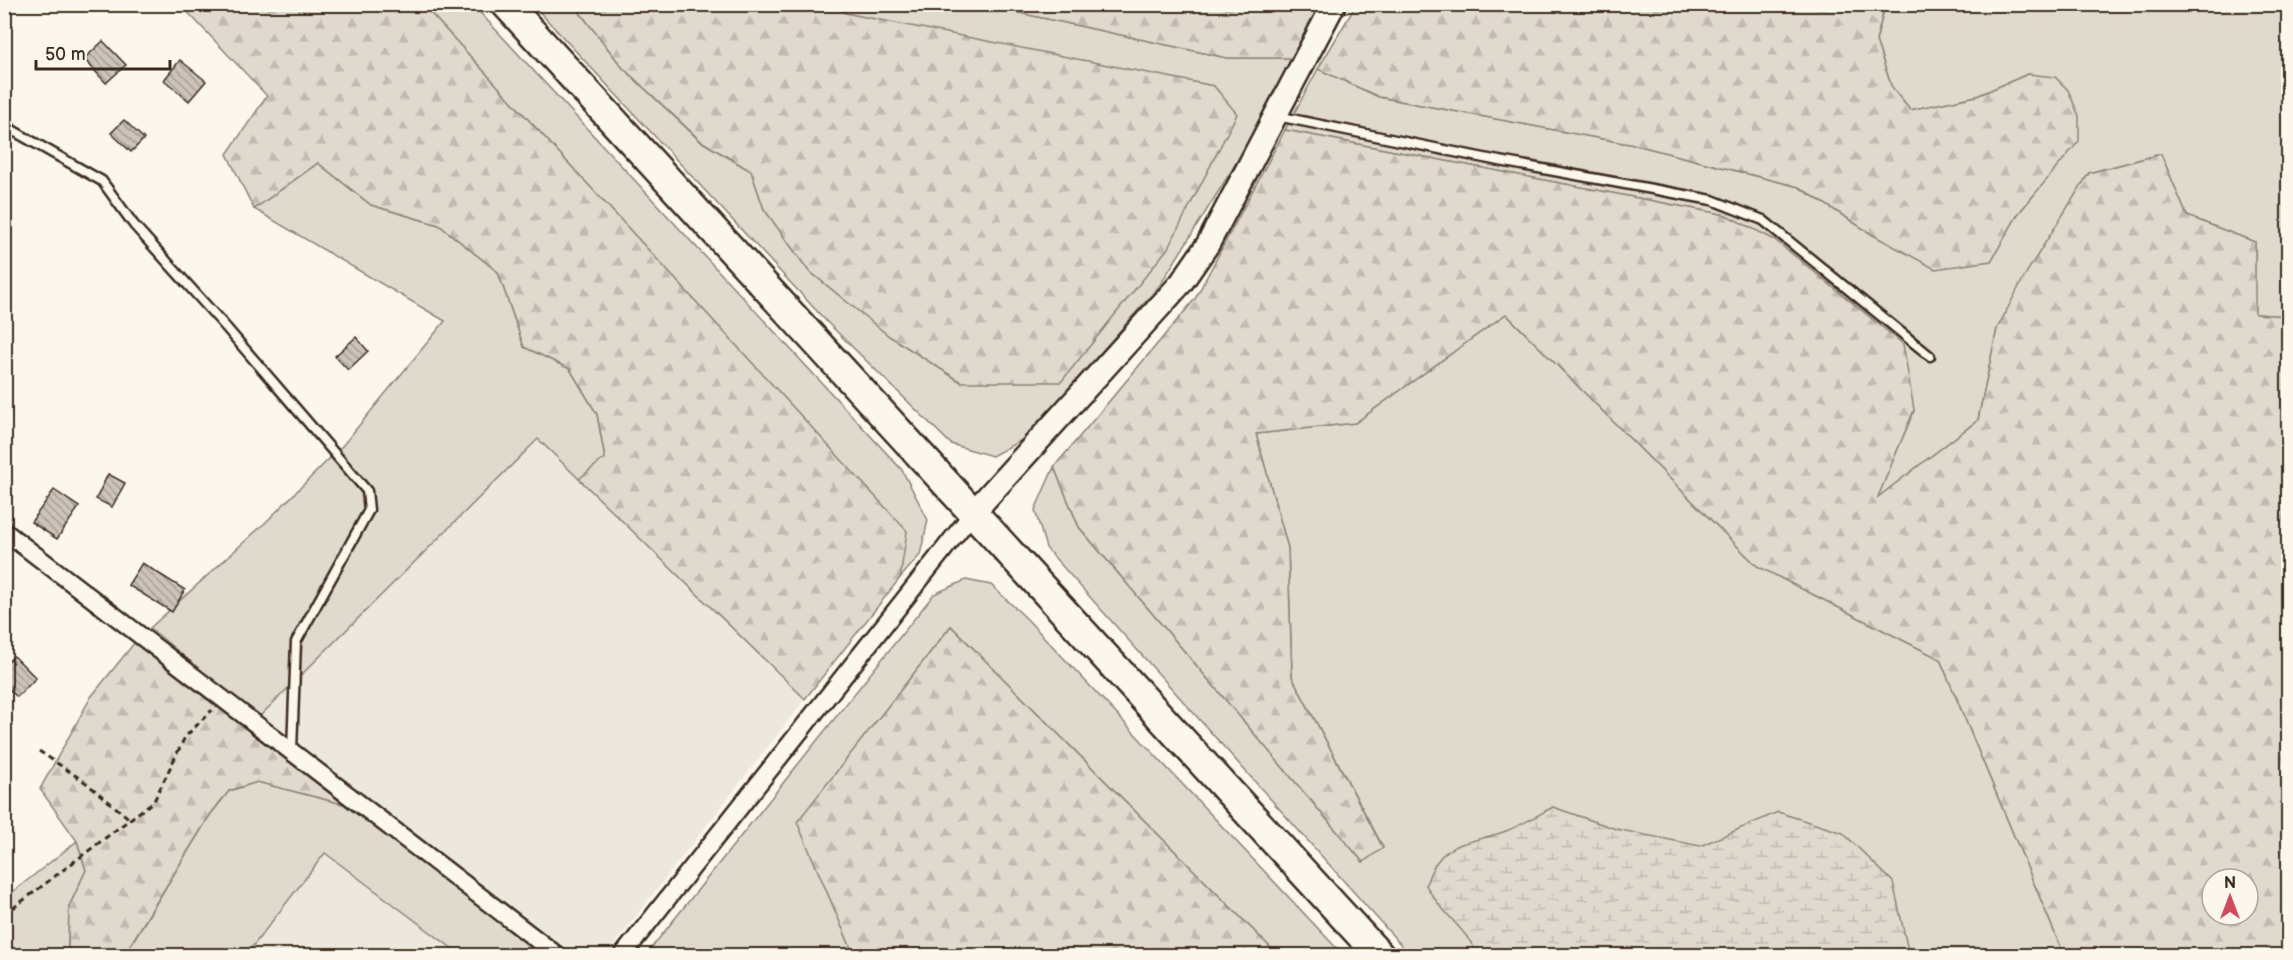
<svg xmlns="http://www.w3.org/2000/svg" width="2293" height="960" font-family="'Balsamiq Sans',sans-serif">
<style>
.built{fill:#ede8dd}
.green{fill:#dfd9ce;stroke:#8d8276;stroke-width:1.5}
.forest{fill:url(#forest-firs);stroke:#8d8276;stroke-width:1.5;fill-rule:evenodd}
.wetland{fill:url(#wetland-marsh);stroke:#8d8276;stroke-width:1.5}
.building{fill:url(#building-back-hatch);stroke:#3b2a1e;stroke-width:1.5}
.lines{fill:none;stroke-linecap:round;stroke-linejoin:round}
.lane-casing{stroke:#3b2a1e;stroke-width:13}
.street-casing{stroke:#3b2a1e;stroke-width:21}
.secondary-casing{stroke:#3b2a1e;stroke-width:27}
.highway-casing{stroke:#3b2a1e;stroke-width:33}
.path{stroke:#3b2a1e;stroke-width:3;stroke-dasharray:6 4.5;stroke-linecap:butt}
.lane{stroke:#fbf7ec;stroke-width:8}
.street{stroke:#fbf7ec;stroke-width:16}
.secondary{stroke:#fbf7ec;stroke-width:22}
.highway{stroke:#fbf7ec;stroke-width:28}
</style>
<defs>
<pattern id="forest-firs" width="22" height="20" patternUnits="userSpaceOnUse" patternTransform="scale(1.5)"><rect width="22" height="20" fill="#dfd9ce"/><path d="M5 1l3.5 6h-7zM16 11l3.5 6h-7z" fill="#c0bab0"/></pattern>
<pattern id="wetland-marsh" width="20" height="14" patternUnits="userSpaceOnUse" patternTransform="scale(1.5)"><rect width="20" height="14" fill="#dfd9ce"/><path d="M1 5h8M5 5V1M11 12h8M15 12V8" fill="none" stroke="#c0bab0"/></pattern>
<pattern id="building-back-hatch" width="6" height="6" patternUnits="userSpaceOnUse" patternTransform="scale(1.5)"><rect width="6" height="6" fill="#ccc4b9"/><path d="M-1 5l2 2M0 0l6 6M5-1l2 2" fill="none" stroke="#a79f96"/></pattern>
</defs>
<rect width="100%" height="100%" fill="#fbf7ec"/>
<filter id="ink" filterUnits="userSpaceOnUse"><feTurbulence type="fractalNoise" baseFrequency=".0167" numOctaves="2"/><feDisplacementMap in="SourceGraphic" scale="12" xChannelSelector="R" yChannelSelector="G"/><feConvolveMatrix kernelMatrix="1 2 1 2 8 2 1 2 1" color-interpolation-filters="sRGB"/></filter>
<g filter="url(#ink)">
<!-- built -->
<path class="built" d="M539,439L805,699L605,956L573,955L258,718Z
M325,852L461,955L246,956Z"/>
<!-- green -->
<path class="green" d="M423,5H473L902,470L928,520L920,555L900,578L906,531Z
M533,5H574L623,68L700,141L751,171L764,209L808,270L889,336L961,382L845,12L837,5H983L1227,58H1294L1243,152L1160,285L1027,437L992,456L951,444L827,322Z
M1885,5H2288V316L2254,314L2255,242L2187,216L2161,154L2089,173L1997,329L1978,420L1877,498L1914,411L1726,215L1285,130L1318,69L1379,97L1640,146L1799,187L1873,235L1991,261L2018,214L2078,141L2028,74L1977,96L1910,110L1892,88L1876,41Z
M318,163L371,205L439,225L498,272L524,347L570,369L597,414L605,458L579,479L538,439L258,718L150,628L265,523L343,445L445,321L254,209Z
M1506,314L1757,566L1940,659L2064,955H1410L1046,548L1035,510L1054,467L1079,527L1363,862L1383,847L1292,677L1288,548L1256,434L1355,423Z
M966,580L991,585L1027,619L1343,955H1278L951,626L798,822L854,955L645,956L934,594Z
M257,782L343,804L546,955H461L325,853L246,955L124,956L210,815L229,791Z
M77,841L86,870L69,907L68,948L78,955L5,956V898Z"/>
<!-- forest -->
<path class="forest" d="M1825,4L1885,5L1876,41L1892,88L1910,110L1977,96L2028,74L2055,77L2068,90L2079,116V141L2018,214L1991,261L1935,269L1873,235L1799,187L1640,146L1379,97L1318,69L1356,5Z
M181,5H423L907,531L900,578L805,699L579,479L605,458L597,414L570,369L524,347L498,272L439,225L371,205L318,163L254,209L227,154L267,96Z
M574,5H837L845,13L1214,86L1237,114L1168,248L1061,382H961L889,336L808,270L764,209L751,171L701,141L623,68Z
M983,5H1322L1294,58H1227Z
M1285,130L1726,215L1775,240L1903,344L1914,410L1878,497L1978,420L1997,329L2025,275L2089,173L2161,154L2187,216L2255,242V314L2288,316V955H2064L1940,659L1757,566L1506,314L1355,423L1256,434L1288,548L1292,677L1383,848L1363,862L1079,527L1054,467L1195,299ZM2212,879H2248V915H2212Z
M951,626L1278,955H854L797,822Z
M135,642L343,804L257,782L229,791L210,815L124,955H78L68,949L69,907L86,870L77,841L40,789L91,697Z"/>
<!-- wetland -->
<path class="wetland" d="M1553,807L1616,829L1700,846L1778,812L1843,833L1893,882L1909,955H1477C1467,928 1439,912 1426,885C1440,838 1469,845 1506,831C1522,825 1538,815 1553,807Z"/>
<!-- building -->
<path class="building" d="M103,41L126,65L106,83L84,59Z
M180,60L206,81L189,101L164,80Z
M124,120L144,139L131,152L111,133Z
M356,337L368,351L348,370L335,356Z
M108,474L125,483L112,507L96,499Z
M54,490L79,507L57,539L31,522Z
M142,563L185,590L172,612L128,585Z
M14,656L36,678L17,697L4,684V665Z"/>
<g class="lines">
<defs>
<path id="lane" d="M1277,116L1494,160L1712,200L1763,220L1930,356
M4,119L12,130L102,181L134,225L224,325L367,491L369,510L296,642L292,750"/>
<path id="street" d="M4,531L558,956
M622,956L972,514"/>
<path id="secondary" d="M972,514L1181,283L1208,244L1334,4"/>
<path id="highway" d="M506,4L1380,956"/>
</defs>
<!-- lane casing -->
<use href="#lane" class="lane-casing"/>
<!-- street casing -->
<use href="#street" class="street-casing"/>
<!-- secondary casing -->
<use href="#secondary" class="secondary-casing"/>
<!-- highway casing -->
<use href="#highway" class="highway-casing"/>
<!-- path -->
<path class="path" d="M39,751L85,782L131,820
M4,915L154,801L185,737L212,710"/>
<!-- lane -->
<use href="#lane" class="lane"/>
<!-- street -->
<use href="#street" class="street"/>
<!-- secondary -->
<use href="#secondary" class="secondary"/>
<!-- highway -->
<use href="#highway" class="highway"/>
</g>
</g>
<!-- margin -->
<rect width="2293" height="960" fill="none" stroke="#fbf7ec" stroke-width="24"/>
<rect x="12" y="12" width="2269" height="936" fill="none" stroke="#3b2a1e" stroke-width="2" filter="url(#ink)"/>
<!-- north arrow -->
<g transform="translate(2230 897)"><circle r="28" fill="#fbf7ec" stroke="#aea59a" stroke-width="1.5"/>
<path d="M0-4.5L10 22L0 15L-10 22Z" fill="#d1495b"/>
<text y="-9" font-size="16" font-weight="bold" text-anchor="middle" fill="#3b2a1e">N</text>
</g>
<!-- scale -->
<path d="M36 60v9h134v-9" fill="none" stroke="#3b2a1e" stroke-width="3"/>
<text x="45" y="60" font-size="18" fill="#3b2a1e" stroke="#fbf7ec" stroke-width="4.5" paint-order="stroke">50 m</text>
</svg>
